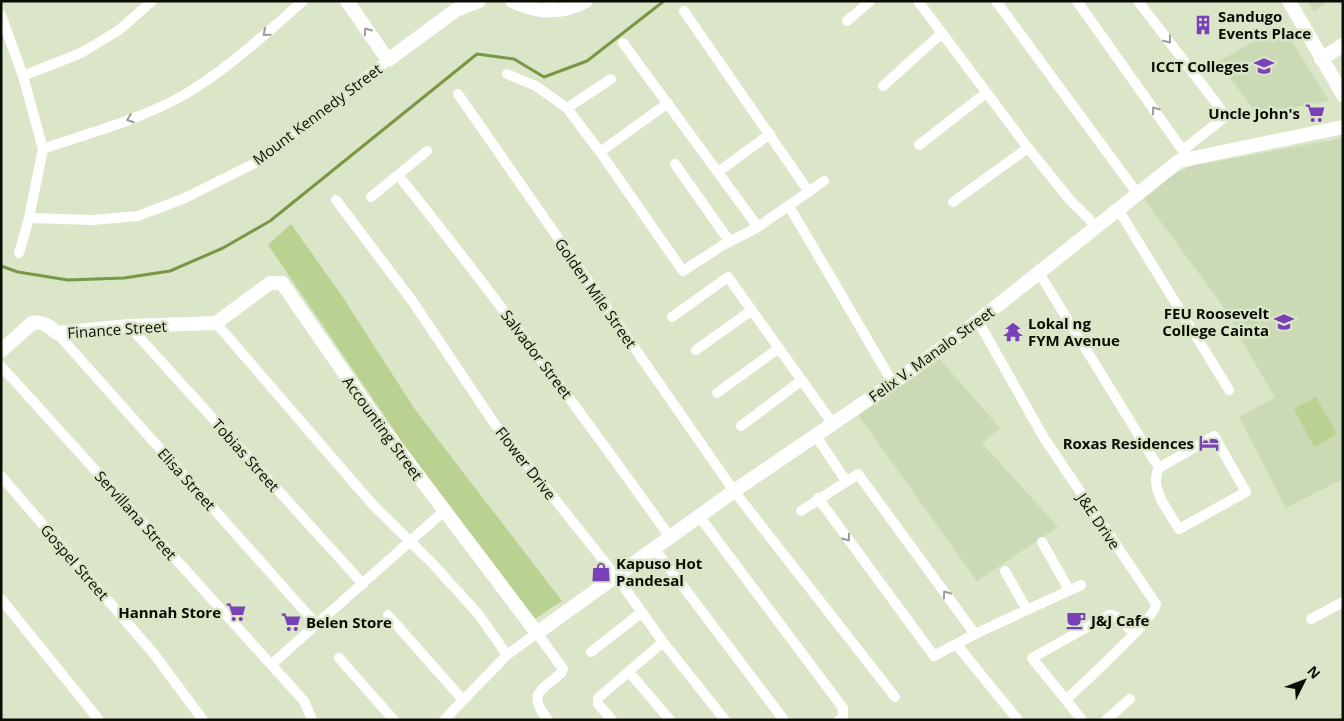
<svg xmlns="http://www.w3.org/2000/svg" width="1344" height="721" font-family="'Open Sans',sans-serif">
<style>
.built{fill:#cbdab4}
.green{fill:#bad291}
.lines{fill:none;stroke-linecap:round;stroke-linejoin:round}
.stream{stroke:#7b9646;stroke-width:3}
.street{stroke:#fff;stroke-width:10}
.secondary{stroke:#fff;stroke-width:14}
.oneway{stroke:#9d9e9b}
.labels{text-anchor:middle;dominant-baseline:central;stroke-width:5;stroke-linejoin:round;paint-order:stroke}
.poi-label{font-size:15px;font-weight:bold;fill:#0a0d04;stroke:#dae6c7;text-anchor:start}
.street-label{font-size:15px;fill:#0a0d04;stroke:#dae6c7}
</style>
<rect width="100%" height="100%" fill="#dae6c7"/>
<!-- built -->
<path class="built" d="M1308,1H1330L1314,11Z
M1282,25L1329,101L1257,114L1218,62Z
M1343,138V479L1286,508L1239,417L1275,398L1232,323L1234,321L1144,199L1171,176L1192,166Z
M938,357L1000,428L982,443L1058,527L977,581L858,415Z"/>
<!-- green -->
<path class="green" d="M291,224L342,296L416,411L562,601L535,619L435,490L268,245Z
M1316,397L1337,434L1314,447L1294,409Z"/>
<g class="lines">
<!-- stream -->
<path class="stream" d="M1,266L18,272L68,280L124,278L170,271L223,248L270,221L477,54L514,59L544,77L587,61L664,1"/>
<!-- street -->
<path class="street" d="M549,1L556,12
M918,1L1028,148L1070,200L1097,227
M996,1L1137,193
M1077,1L1186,155
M1138,1L1226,116L1183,150
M684,11L809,192
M1,15L23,76L43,149L29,218L19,253
M847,21L870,1
M623,43L758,227
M507,74L536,86L567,108L600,152L683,271L723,245L758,227L824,181
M23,76L81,53L119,30L152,1
M883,86L942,33
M458,94L734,491L895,697
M567,108L611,79
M919,145L986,93
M43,149C89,133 139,120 182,96C227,70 265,34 303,1
M600,152L668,103
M675,164L730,242
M718,172L770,134
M398,175C493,293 582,414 670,537
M371,197L427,151
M336,200L413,302L494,423L616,576L663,642L725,720
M953,202L1028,148
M789,206L893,383
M1118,209L1229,390
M29,218L93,220L138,216L185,198L259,161L388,60
M1039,273L1159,468
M672,317L728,277L833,424
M978,321L1044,438L1156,604C1157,617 1080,686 1067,699
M216,323L373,505L433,564L479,615L507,655
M129,326L363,584
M57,333L317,625
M696,350L752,310
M1,366L304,701L312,720
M717,393L779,348
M741,426L802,380
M816,436L846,481
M1214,436L1246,492L1179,529C1169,512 1148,487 1159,468Z
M1,476L154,654L203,720
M818,498L934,656L975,634L1081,585
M801,511L858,474L975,634
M699,516L843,708V717L839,720
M1042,542L1069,590
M654,548L784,720
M1005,571L1027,610
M1,599L99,720
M388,615L462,699
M1311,619L1343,602
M956,644L1018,720
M591,652L642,612
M339,658L394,720
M272,664L444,511
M629,672L670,720
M444,720L507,655L537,633L563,669L561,673C540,692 527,693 548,720
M612,720L598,704V698L663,642
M1082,720L1032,658L1109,615C1119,614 1127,627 1134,634
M1106,720L1130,699"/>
<!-- secondary -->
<path class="secondary" d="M347,1L388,60L456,10L479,1
M512,1C537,13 561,15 586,1
M1289,1L1343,95
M1321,59L1343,45
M1,351L32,323C43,321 49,326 57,333L129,326L216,323L270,283H282L383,429L537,633L734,491L916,367L978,321L1179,161L1343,127"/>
</g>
<!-- one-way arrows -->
<defs><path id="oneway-chevron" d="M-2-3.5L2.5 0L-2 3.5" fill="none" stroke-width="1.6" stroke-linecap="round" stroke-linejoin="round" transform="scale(1.25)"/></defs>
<g class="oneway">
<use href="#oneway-chevron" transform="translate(367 31) rotate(-125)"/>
<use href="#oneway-chevron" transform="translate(266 33) rotate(139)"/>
<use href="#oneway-chevron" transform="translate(1168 40) rotate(52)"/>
<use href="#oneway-chevron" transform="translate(1155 110) rotate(-126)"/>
<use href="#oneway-chevron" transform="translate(130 119) rotate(160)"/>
<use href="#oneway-chevron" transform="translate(847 538) rotate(54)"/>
<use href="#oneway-chevron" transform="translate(946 594) rotate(-126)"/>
</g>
<!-- icons -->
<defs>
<symbol id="building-bare" viewBox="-9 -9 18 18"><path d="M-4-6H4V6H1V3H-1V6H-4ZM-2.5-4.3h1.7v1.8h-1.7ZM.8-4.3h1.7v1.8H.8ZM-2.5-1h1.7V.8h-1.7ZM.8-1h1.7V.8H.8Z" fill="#7941b7" stroke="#dae6c7" stroke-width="2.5" paint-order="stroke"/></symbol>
<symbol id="university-bare" viewBox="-9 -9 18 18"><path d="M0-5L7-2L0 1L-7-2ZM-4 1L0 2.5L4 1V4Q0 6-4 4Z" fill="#7941b7" stroke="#dae6c7" stroke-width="2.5" paint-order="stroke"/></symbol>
<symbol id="supermarket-bare" viewBox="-9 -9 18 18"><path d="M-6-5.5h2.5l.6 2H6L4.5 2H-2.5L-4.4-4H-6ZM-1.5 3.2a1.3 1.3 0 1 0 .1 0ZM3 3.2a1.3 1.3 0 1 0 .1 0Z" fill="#7941b7" stroke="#dae6c7" stroke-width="2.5" paint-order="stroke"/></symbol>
<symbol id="school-bare" viewBox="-9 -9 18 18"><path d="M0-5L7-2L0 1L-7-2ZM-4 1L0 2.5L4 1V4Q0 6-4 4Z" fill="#7941b7" stroke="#dae6c7" stroke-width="2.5" paint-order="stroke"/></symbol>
<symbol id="temple-bare" viewBox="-9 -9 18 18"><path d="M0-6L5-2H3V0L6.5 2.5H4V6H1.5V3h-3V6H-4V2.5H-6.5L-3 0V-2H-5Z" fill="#7941b7" stroke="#dae6c7" stroke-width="2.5" paint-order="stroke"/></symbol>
<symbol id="hotel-bare" viewBox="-9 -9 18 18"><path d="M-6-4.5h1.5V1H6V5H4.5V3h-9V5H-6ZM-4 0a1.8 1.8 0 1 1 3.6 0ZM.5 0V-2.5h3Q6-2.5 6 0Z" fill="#7941b7" stroke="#dae6c7" stroke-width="2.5" paint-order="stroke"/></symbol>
<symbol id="shop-bare" viewBox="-9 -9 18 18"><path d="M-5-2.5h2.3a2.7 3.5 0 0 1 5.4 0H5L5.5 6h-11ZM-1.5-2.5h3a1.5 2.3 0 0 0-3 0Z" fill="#7941b7" stroke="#dae6c7" stroke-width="2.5" paint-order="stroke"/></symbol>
<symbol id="cafe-bare" viewBox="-9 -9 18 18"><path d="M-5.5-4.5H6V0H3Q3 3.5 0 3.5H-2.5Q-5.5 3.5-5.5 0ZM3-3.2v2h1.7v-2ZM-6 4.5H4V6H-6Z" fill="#7941b7" stroke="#dae6c7" stroke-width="2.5" paint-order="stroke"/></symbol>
</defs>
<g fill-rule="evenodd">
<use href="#building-bare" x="1189" y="11" width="28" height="28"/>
<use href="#university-bare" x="1250" y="52" width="28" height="28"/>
<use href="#supermarket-bare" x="1301" y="99" width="28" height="28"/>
<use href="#school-bare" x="1270" y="308" width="28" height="28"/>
<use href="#temple-bare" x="999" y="318" width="28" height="28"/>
<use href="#hotel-bare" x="1195" y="429" width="28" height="28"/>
<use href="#shop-bare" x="587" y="558" width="28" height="28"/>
<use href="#supermarket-bare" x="222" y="598" width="28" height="28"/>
<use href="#cafe-bare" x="1062" y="606" width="28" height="28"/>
<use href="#supermarket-bare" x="277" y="608" width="28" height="28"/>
</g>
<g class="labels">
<!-- poi labels -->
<g class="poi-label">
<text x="1218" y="16">Sandugo<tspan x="1218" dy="17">Events Place</tspan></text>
<text x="1249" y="66" text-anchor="end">ICCT Colleges</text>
<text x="1300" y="113" text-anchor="end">Uncle John's</text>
<text x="1269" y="313" text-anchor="end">FEU Roosevelt<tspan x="1269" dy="17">College Cainta</tspan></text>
<text x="1028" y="323">Lokal ng<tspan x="1028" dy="17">FYM Avenue</tspan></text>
<text x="1194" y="443" text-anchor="end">Roxas Residences</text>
<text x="616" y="563">Kapuso Hot<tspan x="616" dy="17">Pandesal</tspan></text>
<text x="221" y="612" text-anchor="end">Hannah Store</text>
<text x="1091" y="620">J&amp;J Cafe</text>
<text x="306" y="622">Belen Store</text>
</g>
<!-- street labels -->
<g class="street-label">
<text transform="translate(317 114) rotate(-37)">Mount Kennedy Street</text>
<text transform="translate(596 293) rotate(55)">Golden Mile Street</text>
<text transform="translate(117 329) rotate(-4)">Finance Street</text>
<text transform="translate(537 354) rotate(53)">Salvador Street</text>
<text transform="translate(931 354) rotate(-36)">Felix V. Manalo Street</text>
<text transform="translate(383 428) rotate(54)">Accounting Street</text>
<text transform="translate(246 455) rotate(48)">Tobias Street</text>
<text transform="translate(526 463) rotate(52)">Flower Drive</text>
<text transform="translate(187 479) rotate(48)">Elisa Street</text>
<text transform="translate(136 515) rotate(48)">Servillana Street</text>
<text transform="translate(1099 521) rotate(56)">J&amp;E Drive</text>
<text transform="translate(75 562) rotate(49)">Gospel Street</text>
</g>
</g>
<!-- border -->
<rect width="1344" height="721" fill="none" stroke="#0a0d04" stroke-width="5"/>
<!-- north arrow -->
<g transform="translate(1304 681) rotate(48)" stroke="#dae6c7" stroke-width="4" paint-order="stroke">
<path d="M0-4L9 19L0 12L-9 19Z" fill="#0a0d04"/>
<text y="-8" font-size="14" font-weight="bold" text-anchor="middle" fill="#0a0d04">N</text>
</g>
</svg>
